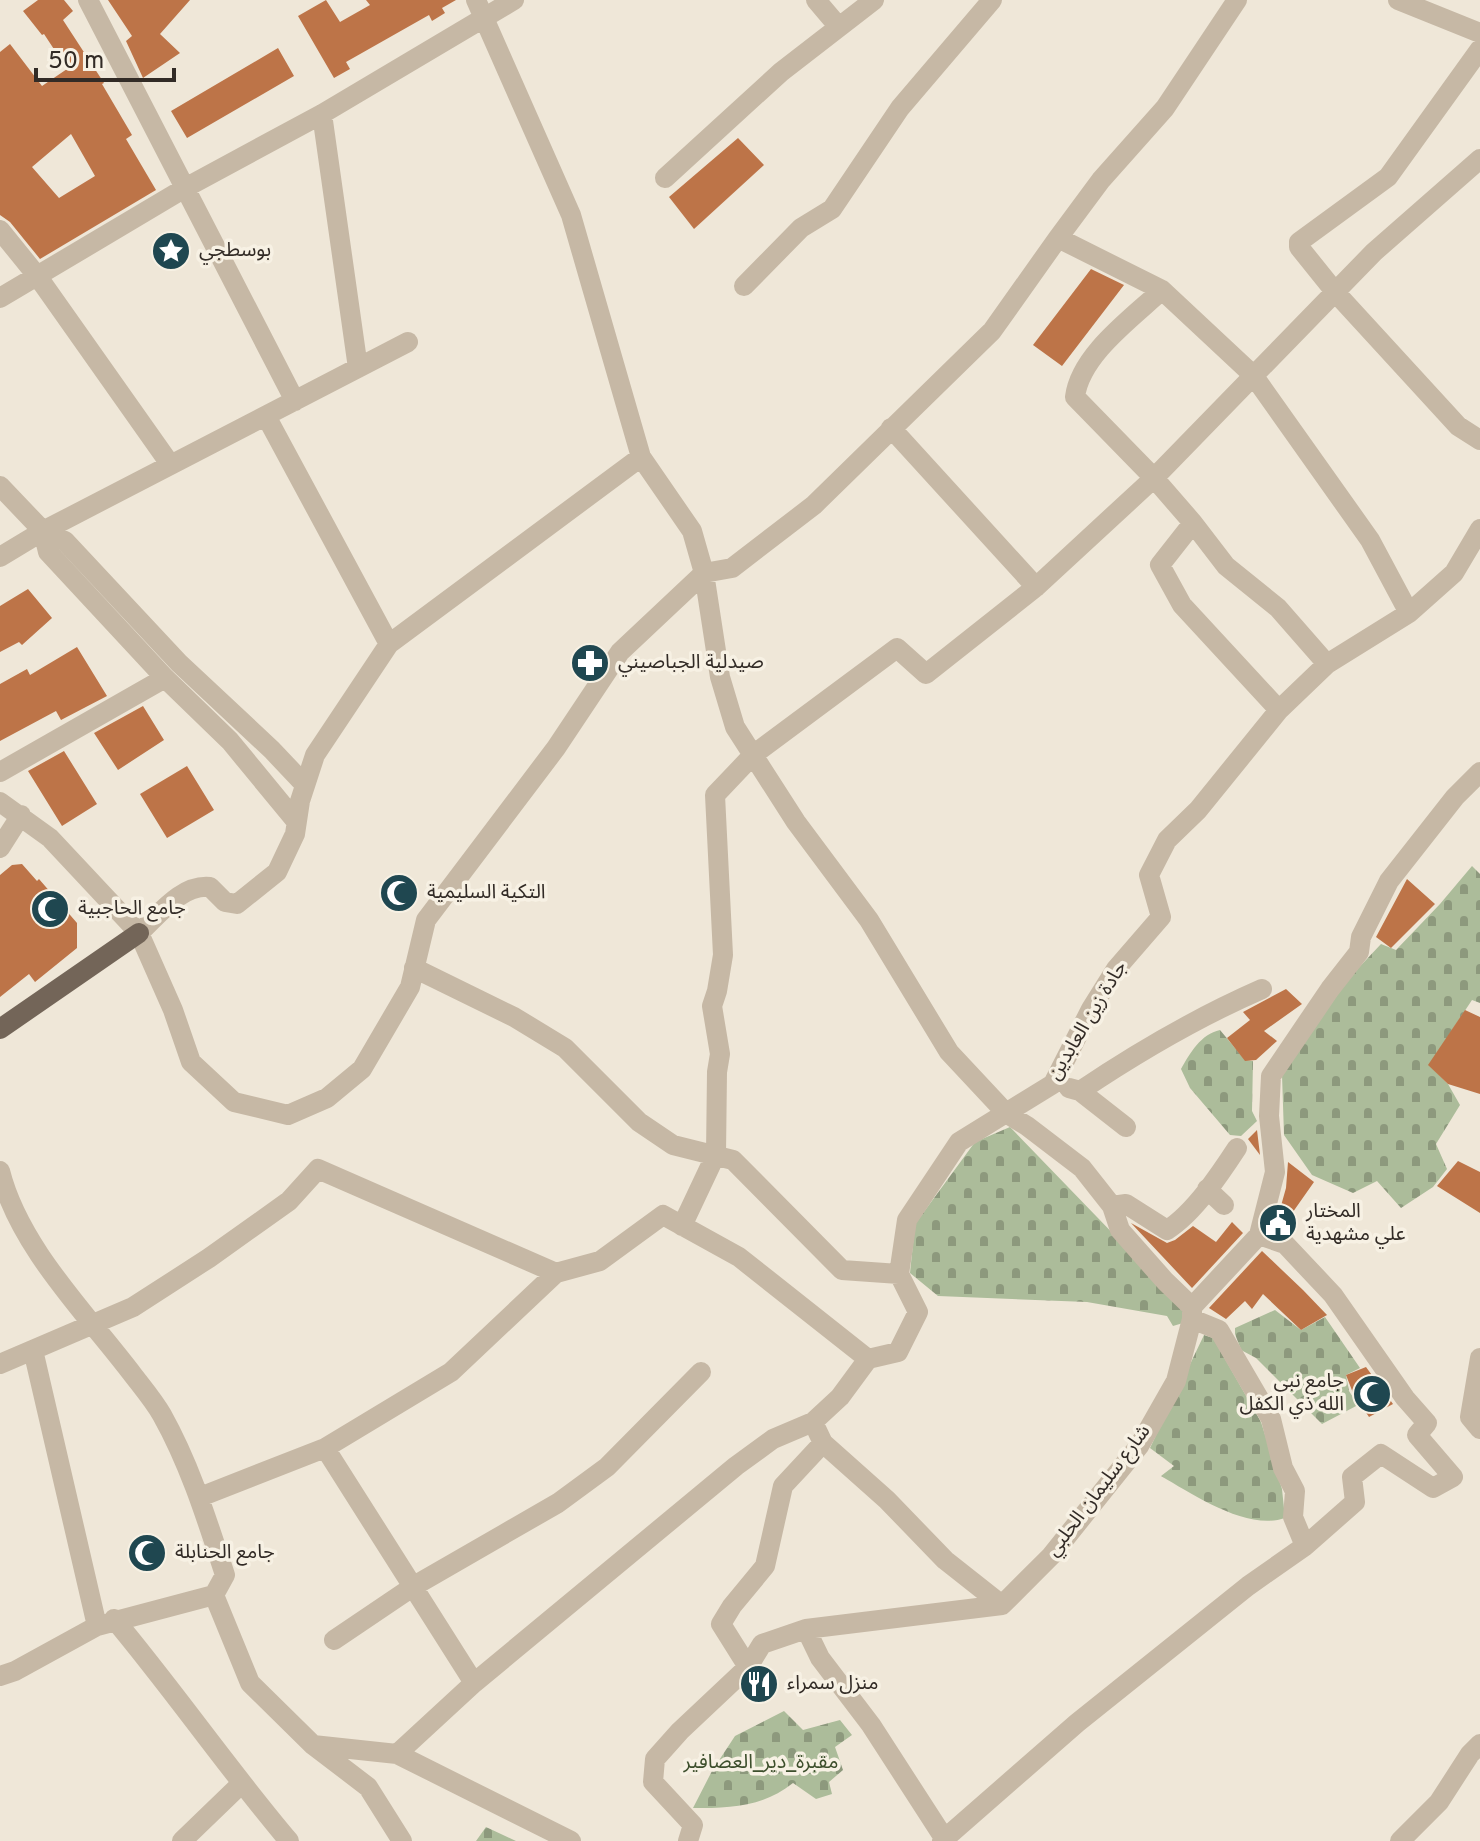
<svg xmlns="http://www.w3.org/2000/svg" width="1480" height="1841" font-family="Overpass,'Noto Sans Arabic',sans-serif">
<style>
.cemetery{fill:url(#cemetery-stones)}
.building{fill:#bd7448;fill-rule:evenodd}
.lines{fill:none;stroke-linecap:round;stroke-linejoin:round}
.minor{stroke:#c6b8a5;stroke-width:20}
.major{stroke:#736558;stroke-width:20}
.labels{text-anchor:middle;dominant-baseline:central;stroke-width:7;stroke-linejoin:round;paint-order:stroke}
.poi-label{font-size:20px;fill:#322b26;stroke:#f7f1e4;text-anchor:start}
.street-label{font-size:20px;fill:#322b26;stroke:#f7f1e4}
.park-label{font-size:20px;fill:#3d4f2c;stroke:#f7f1e4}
</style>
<defs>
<pattern id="cemetery-stones" width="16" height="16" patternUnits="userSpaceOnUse" patternTransform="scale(2)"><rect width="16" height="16" fill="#acbc9a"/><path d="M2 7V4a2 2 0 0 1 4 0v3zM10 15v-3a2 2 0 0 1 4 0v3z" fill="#8d997d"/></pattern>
</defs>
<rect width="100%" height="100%" fill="#efe7d8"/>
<!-- cemetery -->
<path class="cemetery" d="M1472,866L1480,874V1003L1472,1000L1429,1065L1448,1084L1460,1105L1436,1144L1447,1169L1433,1187L1401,1208L1377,1181L1353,1193L1312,1175L1284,1135L1282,1075L1349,978L1381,944L1396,950L1440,904Z
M1220,1030L1245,1060L1253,1061L1252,1111L1257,1121L1241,1136L1230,1135L1190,1088L1181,1069C1190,1053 1201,1034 1220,1030Z
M1010,1127L1184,1307L1183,1323L1173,1326L1167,1316L1087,1302L938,1296L910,1273L915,1224L975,1142Z
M1275,1310L1301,1330L1325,1317L1360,1368L1346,1375L1349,1391L1358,1405L1322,1424L1256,1358L1241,1350L1235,1334V1328Z
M1204,1335L1213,1338L1261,1422L1282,1489L1285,1518C1247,1531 1194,1495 1161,1476L1174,1466L1150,1448Z
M784,1711L803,1730L840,1720L852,1735L835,1747L843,1770L829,1782L832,1794L816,1799L793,1783C763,1807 730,1808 693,1808L712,1771L735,1736Z
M486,1827L516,1841H476Z"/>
<!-- building -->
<path class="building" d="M38,0H64L73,11L63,20L104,83L102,84L132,135L126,139L156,190L40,259L10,222L0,215V52L10,44L42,86L67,69L44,34L42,35L23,11ZM71,134L95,176L59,198L32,167Z
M108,0H190L160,34L180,53L143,78L126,41L132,36Z
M326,0L340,22L370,5L366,0H456L442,8L445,13L432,21L429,15L346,62L350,69L334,78L298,16Z
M278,48L294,76L187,138L171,111Z
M738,138L764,165L694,229L669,197Z
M1091,269L1124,285L1062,366L1033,345Z
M28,589L52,618L22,645L19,642L0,652V606Z
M77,647L107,696L61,720L56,711L0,741V684L27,669L30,675Z
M143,706L164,740L118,770L94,733Z
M64,751L97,804L62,826L28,771Z
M187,766L214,810L167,838L140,794Z
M22,864L37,881L39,879L77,923V948L35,982L29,974L0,997V875L12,865Z
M1407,879L1435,904L1391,948L1376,937Z
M1286,989L1302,1004L1264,1031L1277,1041L1256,1060L1245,1061L1227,1038L1250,1020L1243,1012Z
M1465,1010L1480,1017V1094L1448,1084L1428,1065Z
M1257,1130L1260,1155L1248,1139Z
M1458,1161L1480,1172V1213L1437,1186Z
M1288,1162L1314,1182L1288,1219L1291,1221L1285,1230L1275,1227L1286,1188Z
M1232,1222L1243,1233L1192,1288L1131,1223L1167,1243L1175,1240L1193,1226L1216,1242Z
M1262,1251L1303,1290L1327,1315L1301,1330L1263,1294L1252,1309L1245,1301L1226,1319L1209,1308Z
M1366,1367L1393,1404L1369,1417L1353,1393L1346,1375Z"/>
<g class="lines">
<!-- minor -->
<path class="minor" d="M88,0L295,401
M476,0L571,215L641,457L692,531L704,573L720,677L735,727L796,822L869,920L949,1052L1006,1113L1027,1126L1082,1168L1112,1206L1120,1230L1165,1281L1192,1307
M816,0L838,26
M1398,0L1480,33
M1480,49L1388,177L1299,242V247L1336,293L1458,426L1480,440
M322,114L358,368
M665,178L781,72L874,0
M0,230L38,277L170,464
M1058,238L1162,290L1253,375L1370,540L1409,613
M744,286L801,228L832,209L900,108L992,0
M1162,290C1132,318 1080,355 1075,397L1154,478L1193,523L1160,565L1182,605L1279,710
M0,298L185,188L322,114L514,0
M266,416L389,644
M891,428L1036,587
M0,486L43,531L65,541L179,663L272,750L305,785
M1193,523L1226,566L1278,608L1327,664
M43,531L48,552L165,678L230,741L295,820
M0,557L43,531L408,342
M0,772L165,678
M0,802L50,838L139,933L173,1010L191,1062L234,1102L288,1115L327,1098L362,1069L410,987L426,920L556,748L620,652L704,573L732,568L814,505L992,331L1058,238L1101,180L1165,108L1237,0
M0,848L21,815
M139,933C159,915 181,884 210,887L225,902L237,904L277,872L295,834L300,801L315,755L389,644L641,457
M414,968L514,1017L565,1048L639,1122L673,1145L733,1160L842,1270L899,1274
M1069,1088L1080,1091L1126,1127
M1080,1091C1138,1052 1198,1017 1262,989
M0,1171C19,1247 86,1313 133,1375C143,1388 154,1401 162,1415C190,1465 207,1520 225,1575L214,1595L250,1683L313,1745L368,1787L402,1841
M1207,1189L1224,1205
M1112,1206L1126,1204L1167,1230C1194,1213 1220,1174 1237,1148
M682,1226L716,1154L717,1072L720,1054L712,1006L717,991L723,955L715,795L753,755L897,648L926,674L1036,587L1154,478L1374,252L1480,159
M1192,1319L1219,1330L1271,1419L1283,1468L1295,1491L1293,1517L1305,1546
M33,1350L97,1626
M1480,1358L1470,1417L1480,1429
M868,1359L898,1352L918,1312L899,1274L907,1220L959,1142L1053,1084L1091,1009L1116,969L1161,917L1149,875L1167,840L1198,810L1279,710L1327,664L1409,613L1454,573L1480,529
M0,1364L133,1307L209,1258L289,1201L318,1169L556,1273L600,1261L663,1215L739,1257L868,1359
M813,1422L823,1443L887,1500L945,1560L1002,1605
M325,1448L474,1683
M200,1497L325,1448L451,1372L556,1273
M114,1619C175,1692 228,1769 289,1841
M806,1629L820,1658L871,1725L944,1838
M334,1640L414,1586L558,1503L607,1467L701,1372
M748,1667L721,1624L732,1606L765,1566L783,1486L823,1443
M0,1676L15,1671L97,1626L214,1595
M313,1745L397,1754L571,1841
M397,1754L474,1683L736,1466L773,1439L813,1422L840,1397L868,1359
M182,1841L241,1784
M688,1841L693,1825L653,1782L655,1759L680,1731L748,1667L762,1644L806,1629L1002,1605L1051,1556L1139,1446L1176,1381L1192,1319V1307L1259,1235L1275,1172L1269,1116L1271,1076L1330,989L1359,952L1361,937L1389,881L1455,797L1480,772
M942,1841L1077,1723L1248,1586L1305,1546L1355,1502L1352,1477L1381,1454L1433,1488L1453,1477L1417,1435L1427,1423L1405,1398L1333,1295L1285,1244L1259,1235
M1400,1841L1439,1802L1470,1754L1480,1744"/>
<!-- major -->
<path class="major" d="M0,1029L139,933"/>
</g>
<!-- icons -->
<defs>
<symbol id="sight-disc" viewBox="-11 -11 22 22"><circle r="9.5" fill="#1f4750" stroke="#f7f1e4"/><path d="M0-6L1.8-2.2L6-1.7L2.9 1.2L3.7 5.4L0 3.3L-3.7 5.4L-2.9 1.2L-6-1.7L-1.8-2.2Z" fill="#fff"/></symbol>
<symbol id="pharmacy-disc" viewBox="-11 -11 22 22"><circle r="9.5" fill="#1f4750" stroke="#f7f1e4"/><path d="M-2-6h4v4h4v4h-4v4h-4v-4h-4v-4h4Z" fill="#fff"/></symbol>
<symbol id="mosque-disc" viewBox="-11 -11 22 22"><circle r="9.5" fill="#1f4750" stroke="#f7f1e4"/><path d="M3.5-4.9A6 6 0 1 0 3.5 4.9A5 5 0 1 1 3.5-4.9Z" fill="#fff"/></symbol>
<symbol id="civic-disc" viewBox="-11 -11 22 22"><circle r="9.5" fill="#1f4750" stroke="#f7f1e4"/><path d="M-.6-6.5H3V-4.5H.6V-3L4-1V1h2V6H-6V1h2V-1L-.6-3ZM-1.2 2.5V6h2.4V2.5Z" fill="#fff"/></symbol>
<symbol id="restaurant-disc" viewBox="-11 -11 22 22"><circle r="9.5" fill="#1f4750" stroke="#f7f1e4"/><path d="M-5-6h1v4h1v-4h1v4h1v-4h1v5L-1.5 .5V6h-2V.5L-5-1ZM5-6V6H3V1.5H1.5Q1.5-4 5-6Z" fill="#fff"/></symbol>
</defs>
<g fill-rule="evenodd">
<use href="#sight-disc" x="149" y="229" width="44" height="44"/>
<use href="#pharmacy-disc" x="568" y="641" width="44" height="44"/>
<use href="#mosque-disc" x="377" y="871" width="44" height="44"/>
<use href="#mosque-disc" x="28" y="887" width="44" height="44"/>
<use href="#civic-disc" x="1256" y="1201" width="44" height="44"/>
<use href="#mosque-disc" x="1350" y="1372" width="44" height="44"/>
<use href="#mosque-disc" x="125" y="1531" width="44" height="44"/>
<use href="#restaurant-disc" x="737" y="1662" width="44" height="44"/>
</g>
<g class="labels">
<!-- poi labels -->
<g class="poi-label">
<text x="199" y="251">بوسطجي</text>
<text x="618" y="663">صيدلية الجباصيني</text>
<text x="427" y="893">التكية السليمية</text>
<text x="78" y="909">جامع الحاجبية</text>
<text x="1306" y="1212">المختار<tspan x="1306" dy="23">علي مشهدية</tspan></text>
<text x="1344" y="1382" text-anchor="end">جامع نبي<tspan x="1344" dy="23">الله ذي الكفل</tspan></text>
<text x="175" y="1553">جامع الحنابلة</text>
<text x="787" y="1684">منزل سمراء</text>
</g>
<!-- street labels -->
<g class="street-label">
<text transform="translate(1088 1021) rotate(-59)">جادة زين العابدين</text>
<text transform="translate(1099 1491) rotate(-53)">شارع سليمان الحلبي</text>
</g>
<!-- park labels -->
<g class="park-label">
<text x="761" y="1763">مقبرة_دير_العصافير</text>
</g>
</g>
<!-- scale -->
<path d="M36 68v12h138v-12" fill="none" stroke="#322b26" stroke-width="4"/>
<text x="48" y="68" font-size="24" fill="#322b26" stroke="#f7f1e4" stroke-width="6" paint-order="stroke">50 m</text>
</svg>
